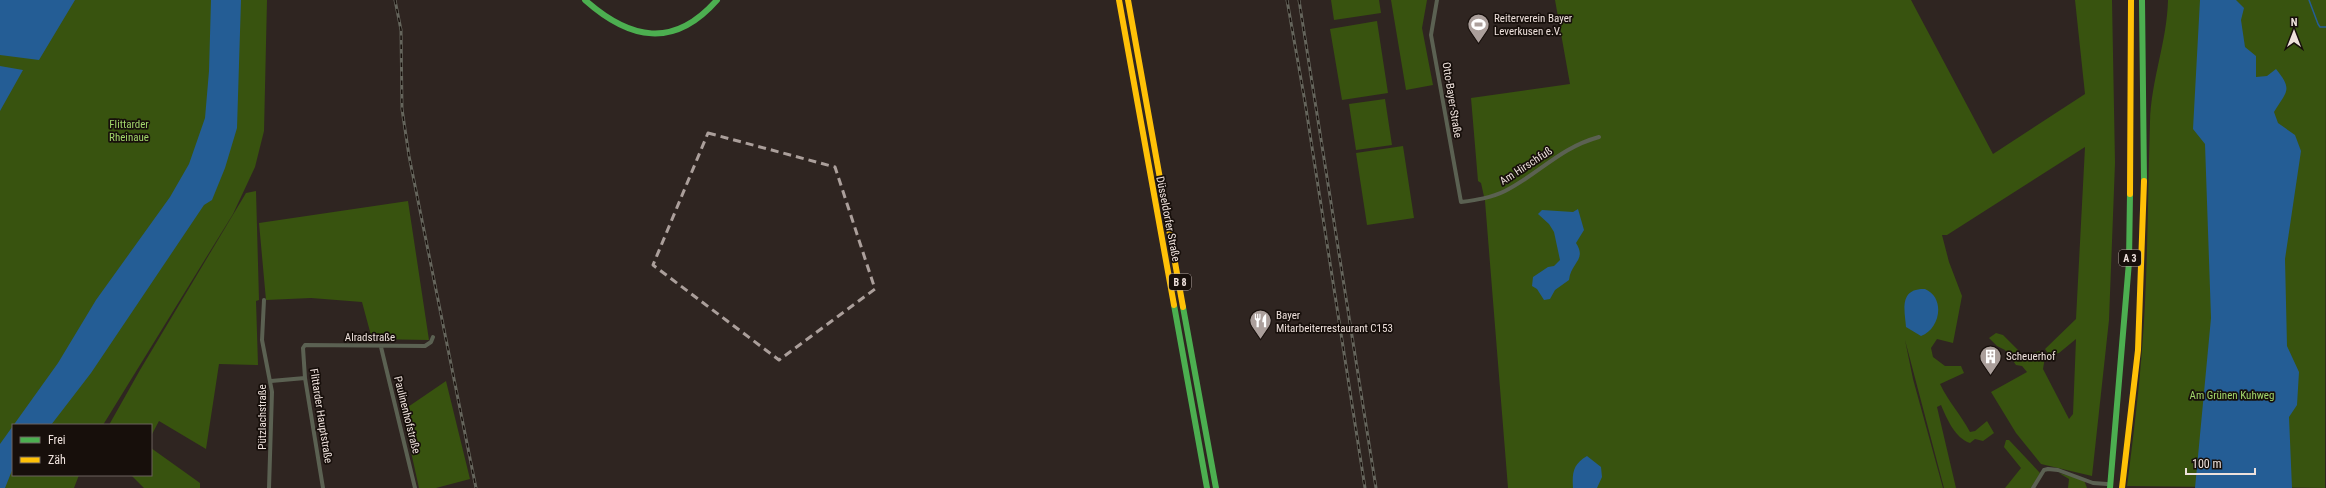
<svg xmlns="http://www.w3.org/2000/svg" width="2326" height="488" font-family="'Roboto Condensed',sans-serif">
<style>
.green{fill:#38530f}
.water{fill:#245d95}
.lines{fill:none;stroke-linecap:round;stroke-linejoin:round}
.stream{stroke:#245d95;stroke-width:1.5}
.street{stroke:#5b6152;stroke-width:4}
.fast{stroke:#4caf50;stroke-width:6}
.slow{stroke:#ffc107;stroke-width:6}
.rail-casing{stroke:#65655c;stroke-width:3}
.rail{stroke:#170f0b;stroke-width:1.5;stroke-dasharray:4.5;stroke-linecap:butt}
.marked{fill:none;stroke:#ab9f9b;stroke-width:3;stroke-dasharray:8 5;stroke-linejoin:round}
.labels{text-anchor:middle;dominant-baseline:central;stroke-width:3.5;stroke-linejoin:round;paint-order:stroke}
.shield{fill:#170f0b;stroke:#aea29d;stroke-width:1}
.shield-label{font-size:10px;font-weight:bold;fill:#eee1dc}
.poi-label{font-size:11px;fill:#eee1dc;stroke:#170f0b;text-anchor:start}
.street-label{font-size:11px;fill:#eee1dc;stroke:#170f0b}
.park-label{font-size:11px;fill:#a1d56a;stroke:#170f0b}
</style>
<rect width="100%" height="100%" fill="#2f2521"/>
<!-- green -->
<path class="green" d="M0,0H267L264,131L255,167L233,214L103,425H13V475H79L74,488H0Z
M1331,0H1379L1381,13L1334,20Z
M1391,0H1427L1422,28L1433,85L1406,90Z
M1555,0H1911L1993,154L2085,94L2075,0H2112L2115,163L2109,320L2092,476L2041,464L2016,433L1991,392L2027,372L2022,366L2016,365L2005,350L1997,346L1989,338L1996,333L2003,335L2023,355L2040,351L2045,357L2043,369L2069,419L2073,414L2076,339L2059,353L2049,355L2045,349L2076,319L2085,147L1947,235H1942L1949,262L1962,296L1953,343L1937,339L1931,348L1933,357L1945,366H1961L1964,373L1940,384C1948,401 1961,415 1970,432L1975,431L1987,421L1994,433L1983,441L1975,439L1970,443C1955,438 1947,419 1941,405L1937,407L1956,488H1944L1905,340L1913,379L1943,488H1508L1485,201L1481,183L1478,181L1471,98L1570,84Z
M2168,0H2326L2325,488L2127,486C2135,425 2142,365 2145,303C2148,243 2148,182 2150,122C2151,80 2167,42 2168,0Z
M1377,21L1388,93L1342,100L1330,29Z
M1385,99L1392,145L1356,150L1349,104Z
M1403,146L1414,218L1367,225L1356,153Z
M256,191L259,300L256,301L258,365L219,364L206,449L159,421L151,436V425H109L140,370L246,193Z
M408,201L429,340L372,339L362,302L311,298L266,300L259,223Z
M446,381L470,479L436,488H419L402,411Z
M2006,440H2009L2040,473L2031,488H2005L2021,468L2004,447Z
M151,448L200,483V488H144L131,475H151Z
M2059,473L2084,480L2087,488H2068L2069,479Z"/>
<!-- water -->
<path class="water" d="M0,0H75L39,60L0,55Z
M211,0H241L237,128L225,168L212,200L204,205L91,373L51,425H13V468L5,488H0V444L58,363L96,300L170,197L189,164L205,118L209,71Z
M2200,0H2236L2244,8L2241,20L2245,47L2256,56V77L2267,76L2276,69C2293,90 2287,91 2274,112L2278,123L2295,135L2301,151L2285,259L2287,346L2299,372L2297,405L2289,417L2292,488H2195L2211,318L2205,144L2193,129Z
M0,66L23,70L0,111Z
M1578,209L1584,230L1576,243C1587,260 1571,262 1569,280L1555,290L1550,299L1544,300L1537,289L1532,286L1533,277L1548,267L1554,266L1560,260L1554,232L1549,224L1538,214L1542,210L1573,212Z
M1925,289C1946,298 1940,329 1921,336L1906,327C1905,312 1898,288 1925,289Z
M1587,456L1601,467L1602,477L1597,488H1573C1572,473 1573,464 1587,456Z"/>
<g class="lines">
<!-- stream -->
<path class="stream" d="M2309,0L2318,24L2320,27H2326"/>
<!-- street -->
<path class="street" d="M1437,0L1431,35L1461,202C1476,200 1491,198 1505,191C1539,174 1559,148 1599,137
M264,300L262,340L272,392L269,488
M381,347L415,488
M271,381L305,378
M323,488L305,378L303,348L305,345L425,346L431,342L433,337
M2033,488L2044,470L2048,469L2058,470L2093,483L2107,484"/>
<!-- fast -->
<path class="fast" d="M585,0C630,40 674,49 717,0
M2142,0L2144,181
M1174,305L1207,488
M1183,307L1216,488
M2110,488L2129,262L2130,194"/>
<!-- slow -->
<path class="slow" d="M1119,0L1174,305
M1128,0L1183,307
M2130,194L2131,0
M2122,488L2138,350L2144,181"/>
<defs>
<path id="rail" d="M395,0L401,30L402,109L409,156L476,488
M1287,0L1305,102L1365,488
M1299,0L1376,488"/>
</defs>
<!-- rail casing -->
<use href="#rail" class="rail-casing"/>
<!-- rail -->
<use href="#rail" class="rail"/>
</g>
<!-- marked area -->
<path class="marked" d="M708,133L835,167L875,289L779,360L653,265Z"/>
<!-- icons -->
<defs>
<symbol id="stadium-pin" viewBox="-11 -11 22 30"><path d="M0 17L-7.5 6A9.5 9.5 0 1 1 7.5 6Z" fill="#ab9f9b" stroke="#170f0b"/><path d="M0-5a6.5 5 0 1 0 0 10a6.5 5 0 1 0 0-10ZM-3.5-1.8h7v3.6h-7Z" fill="#fff"/></symbol>
<symbol id="restaurant-pin" viewBox="-11 -11 22 30"><path d="M0 17L-7.5 6A9.5 9.5 0 1 1 7.5 6Z" fill="#ab9f9b" stroke="#170f0b"/><path d="M-5-6h1v4h1v-4h1v4h1v-4h1v5L-1.5 .5V6h-2V.5L-5-1ZM5-6V6H3V1.5H1.5Q1.5-4 5-6Z" fill="#fff"/></symbol>
<symbol id="building-pin" viewBox="-11 -11 22 30"><path d="M0 17L-7.5 6A9.5 9.5 0 1 1 7.5 6Z" fill="#ab9f9b" stroke="#170f0b"/><path d="M-4-6H4V6H1V3H-1V6H-4ZM-2.5-4.3h1.7v1.8h-1.7ZM.8-4.3h1.7v1.8H.8ZM-2.5-1h1.7V.8h-1.7ZM.8-1h1.7V.8H.8Z" fill="#fff"/></symbol>
</defs>
<g fill-rule="evenodd">
<use href="#stadium-pin" x="1466" y="12" width="25" height="34"/>
<use href="#restaurant-pin" x="1248" y="308" width="25" height="34"/>
<use href="#building-pin" x="1978" y="344" width="25" height="34"/>
</g>
<g class="labels">
<!-- shield labels -->
<g class="shield">
<rect x="2119" y="250" width="22" height="16" rx="3"/>
<rect x="1169" y="274" width="22" height="16" rx="3"/>
</g>
<g class="shield-label">
<text x="2130" y="258">A 3</text>
<text x="1180" y="282">B 8</text>
</g>
<!-- poi labels -->
<g class="poi-label">
<text x="1494" y="18">Reiterverein Bayer<tspan x="1494" dy="13">Leverkusen e.V.</tspan></text>
<text x="1276" y="315">Bayer<tspan x="1276" dy="13">Mitarbeiterrestaurant C153</tspan></text>
<text x="2006" y="356">Scheuerhof</text>
</g>
<!-- street labels -->
<g class="street-label">
<text transform="translate(1452 100) rotate(81)">Otto-Bayer-Straße</text>
<text transform="translate(1526 166) rotate(-33)">Am Hirschfuß</text>
<text transform="translate(1168 219) rotate(79)">Düsseldorfer Straße</text>
<text x="370" y="337">Alradstraße</text>
<text transform="translate(407 415) rotate(76)">Paulinenhofstraße</text>
<text transform="translate(321 416) rotate(81)">Flittarder Hauptstraße</text>
<text transform="translate(262 417) rotate(-90)">Pützlachstraße</text>
</g>
<!-- park labels -->
<g class="park-label">
<text x="129" y="124">Flittarder<tspan x="129" dy="13">Rheinaue</tspan></text>
<text x="2232" y="395">Am Grünen Kuhweg</text>
</g>
</g>
<!-- legend -->
<rect x="12" y="424" width="140" height="52" fill="#170f0b" stroke="#6d635f"/>
<rect x="20" y="437" width="20" height="6" fill="#4caf50" stroke="#6d635f"/>
<text x="48" y="444" font-size="12" fill="#eee1dc">Frei</text>
<rect x="20" y="457" width="20" height="6" fill="#ffc107" stroke="#6d635f"/>
<text x="48" y="464" font-size="12" fill="#eee1dc">Zäh</text>
<!-- north arrow -->
<g transform="translate(2294 32)" stroke="#170f0b" stroke-width="3" paint-order="stroke">
<path d="M0-3L7 15L0 10L-7 15Z" fill="#eee1dc"/>
<text y="-6" font-size="11" font-weight="bold" text-anchor="middle" fill="#eee1dc">N</text>
</g>
<!-- scale -->
<path d="M2186 468v6h69v-6" fill="none" stroke="#eee1dc" stroke-width="2"/>
<text x="2192" y="468" font-size="12" fill="#eee1dc" stroke="#170f0b" stroke-width="3" paint-order="stroke">100 m</text>
</svg>
